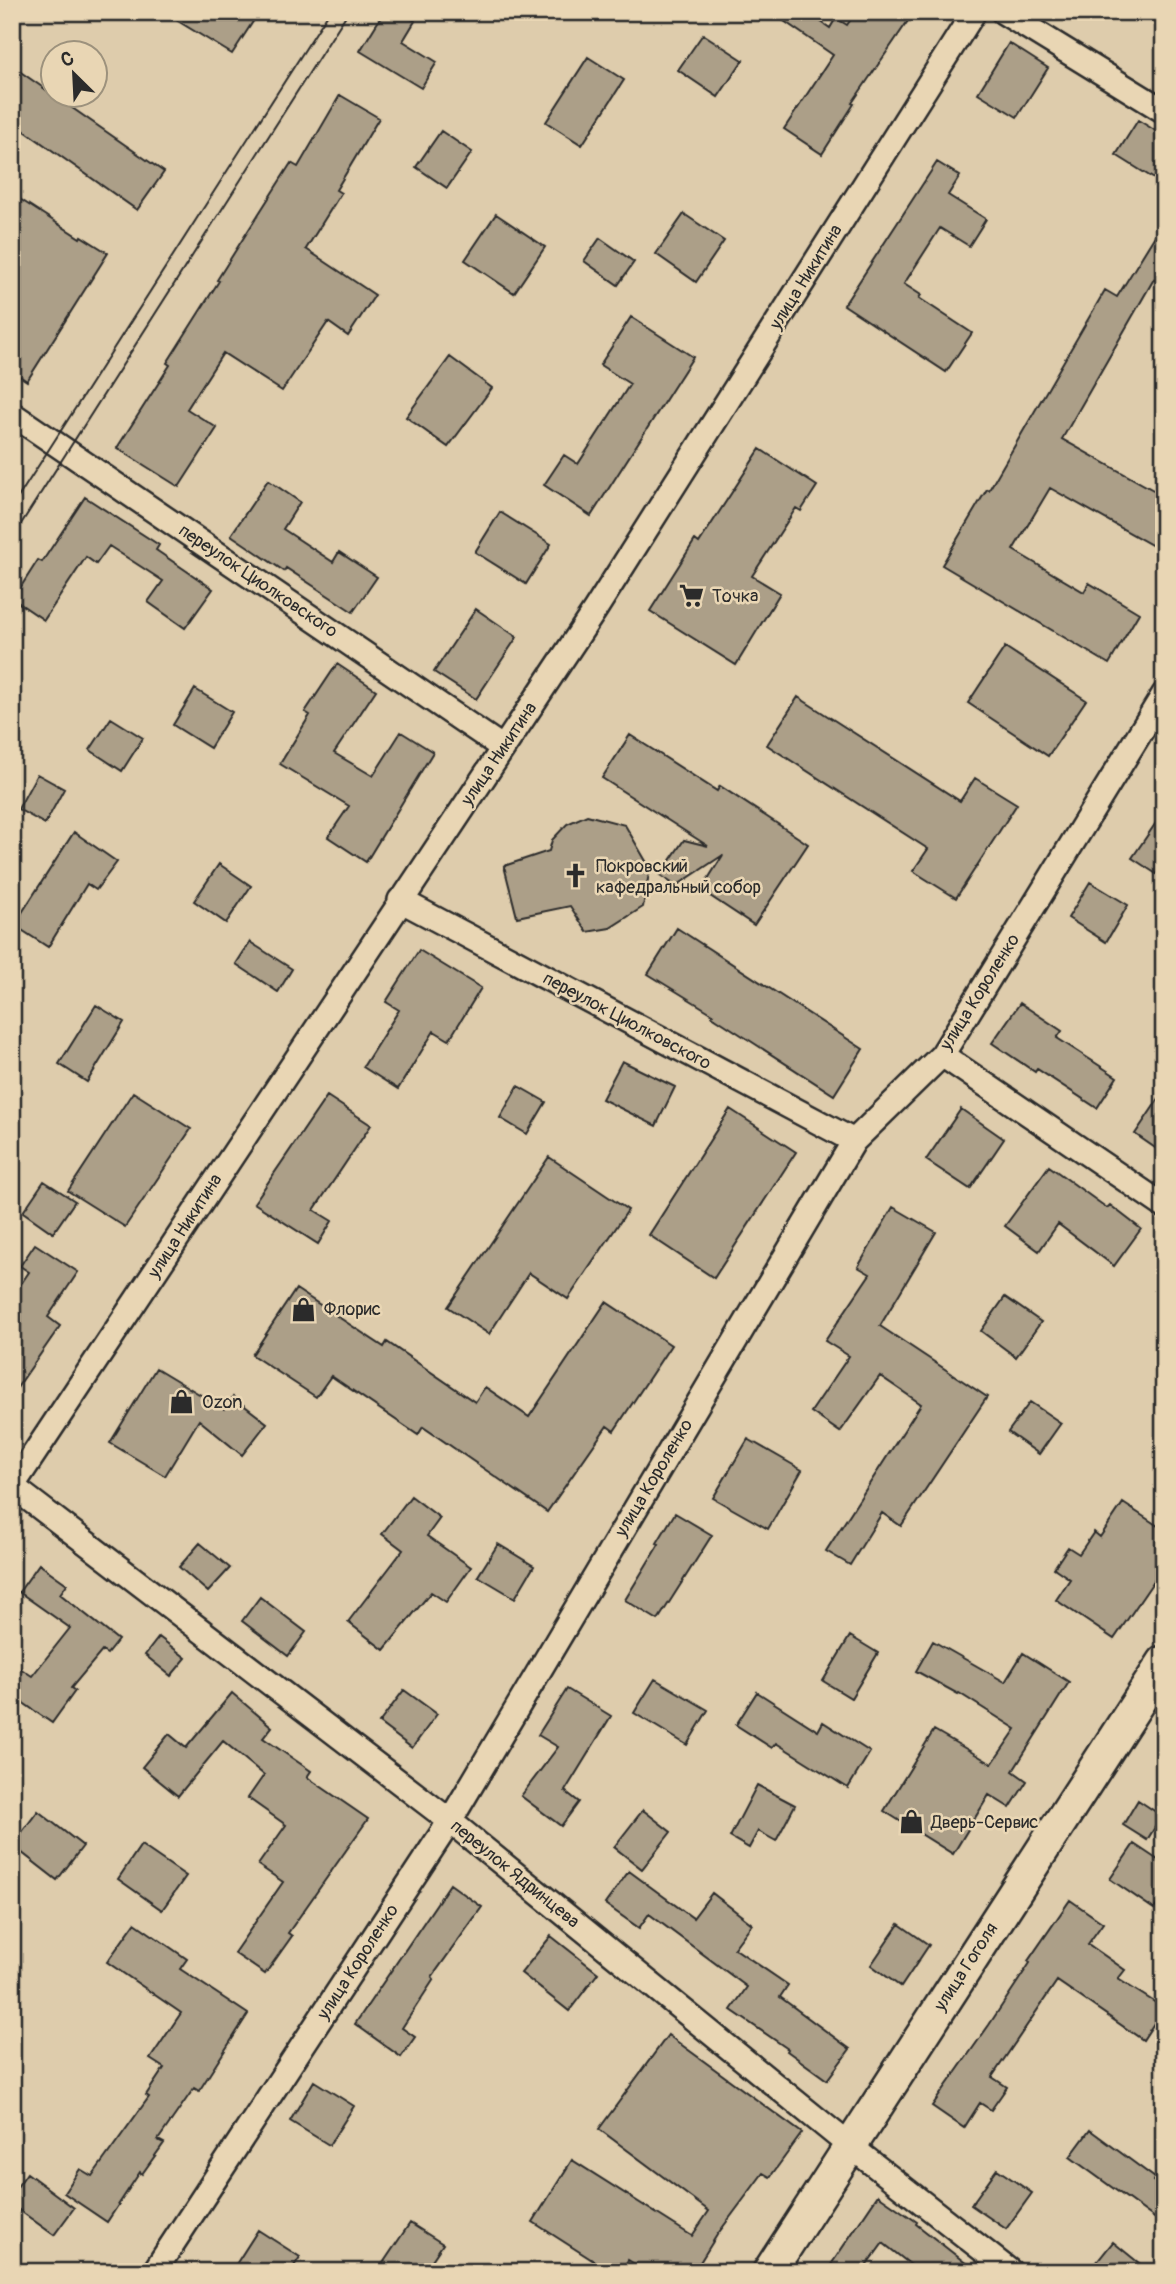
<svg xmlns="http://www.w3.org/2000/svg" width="1176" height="2284" font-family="Pangolin,sans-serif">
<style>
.building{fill:#ac9f88;stroke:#2b2b2b;stroke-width:2}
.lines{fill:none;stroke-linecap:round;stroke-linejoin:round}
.street-casing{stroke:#2b2b2b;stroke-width:28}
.secondary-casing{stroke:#2b2b2b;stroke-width:37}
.street{stroke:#e9d6b4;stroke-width:23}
.secondary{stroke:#e9d6b4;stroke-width:32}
.tram{stroke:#2b2b2b;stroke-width:2}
.labels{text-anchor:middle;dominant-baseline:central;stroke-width:5;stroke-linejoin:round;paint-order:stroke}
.street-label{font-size:18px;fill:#2b2b2b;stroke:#e9d6b4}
.poi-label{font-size:18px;fill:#2b2b2b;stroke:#e9d6b4;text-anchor:start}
</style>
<rect width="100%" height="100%" fill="#deccac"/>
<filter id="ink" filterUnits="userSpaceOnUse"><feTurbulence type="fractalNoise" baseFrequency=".0143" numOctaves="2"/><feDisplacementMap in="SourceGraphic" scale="14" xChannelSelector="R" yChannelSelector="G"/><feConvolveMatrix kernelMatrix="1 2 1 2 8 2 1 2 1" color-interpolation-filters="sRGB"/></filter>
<g filter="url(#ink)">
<!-- building -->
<path class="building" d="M163,12H242L254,20L232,54Z
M384,12H400L415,21L403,41L437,62L421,88L360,51Z
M771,12H807L830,28L836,18L847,25L856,12H914L852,103L854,104L822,154L784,129L833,55Z
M703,34L743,60L718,97L678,70Z
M1009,43L1048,68L1017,117L978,93Z
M588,57L624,80L582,145L546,122Z
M12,66L164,172L137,210L12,122Z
M340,95L379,118L336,190L341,193L306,249L375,295L348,336L328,322L282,391L223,353L187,409L217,428L179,487L117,448L170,365L167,363L219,281L217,280L239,245L291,163L298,167Z
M1138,120L1164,136V185L1116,155Z
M441,131L472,152L447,188L416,167Z
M937,162L960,176L948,195L986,219L969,246L940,228L904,284L921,295L919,298L972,333L946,372L844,305Z
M12,194L80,238L81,236L108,253L27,381L12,371Z
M496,214L545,247L514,293L465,260Z
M684,214L724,241L696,282L656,254Z
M1164,221V285L1154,279L1062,439L1164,496V552L1050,488L1013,550L1084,592L1089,583L1139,613L1109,664L942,565L987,489L989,490L1105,290L1117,297Z
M600,238L634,262L618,285L584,261Z
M631,317L693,357L591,516L544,485L564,455L578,464L630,384L600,365Z
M450,357L492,388L448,447L406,417Z
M760,449L817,486L801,511L796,508L752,576L780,593L736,665L650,611L695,540L699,543Z
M268,480L300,502L283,529L333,562L339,552L377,577L353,612L286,568L284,571L231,535Z
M85,497L159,545L156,550L213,589L185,628L148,602L163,581L109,546L96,564L86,557L44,620L13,599L38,560L42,562Z
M500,512L551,544L526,584L475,552Z
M476,609L517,637L476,699L434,672Z
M1005,647L1086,700L1048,756L968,703Z
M337,664L376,690L334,753L373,776L401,732L433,752L366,862L328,837L349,806L280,764L310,715L305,712Z
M195,689L232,712L210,748L173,725Z
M798,697L960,801L975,778L1017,804L956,898L913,871L928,849L767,745Z
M111,718L143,738L122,771L90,750Z
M630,735L717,791L720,786L808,844L754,925L701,890L723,855L676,886L660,875L684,840L708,846L602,778Z
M37,774L64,789L45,824L18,809Z
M1164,811V879L1132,858Z
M587,815L625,825L650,868L643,907L610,928L587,932L570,906L517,917L504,866L549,851L552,840L567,824Z
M74,832L117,862L96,890L87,884L48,947L14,925Z
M219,864L251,886L226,923L194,901Z
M1090,882L1128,905L1106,942L1068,918Z
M677,928L863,1049L834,1095L712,1016L713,1014L648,974Z
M250,942L292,969L278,992L236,964Z
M419,950L481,988L449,1040L434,1031L398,1089L363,1067L399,1010L386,1002Z
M1020,1003L1062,1031L1057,1038L1117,1077L1097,1108L1037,1069L1035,1072L992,1043Z
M96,1005L124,1022L87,1082L59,1064Z
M622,1061L675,1087L656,1126L602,1099Z
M518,1086L546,1102L527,1134L500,1118Z
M1164,1091V1154L1135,1134Z
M133,1092L191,1129L125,1227L68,1191Z
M327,1096L371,1125L314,1210L332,1221L318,1244L254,1203Z
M730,1109L796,1152L714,1278L649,1235Z
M961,1109L1004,1139L970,1189L926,1160Z
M549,1157L628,1210L568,1299L529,1273L489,1334L448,1307Z
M1049,1166L1107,1208L1110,1205L1141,1229L1114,1266L1058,1224L1039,1251L1005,1226Z
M44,1181L75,1201L53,1233L23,1212Z
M893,1207L936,1232L880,1326L987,1397L901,1526L882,1513L850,1565L826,1551L921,1404L880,1376L840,1432L811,1412L849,1356L825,1341L870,1274L858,1267Z
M35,1244L78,1272L48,1317L60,1326L12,1395V1297L29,1272L20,1266Z
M296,1289L384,1347L387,1342L475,1402L485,1387L529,1417L606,1302L671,1345L614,1431L607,1426L547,1512L423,1427L418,1435L331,1376L316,1397L252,1355Z
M1005,1297L1041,1322L1016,1357L981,1331Z
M156,1368L224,1409L233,1397L267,1423L242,1455L199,1420L165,1476L110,1443Z
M1030,1402L1061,1423L1039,1454L1008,1432Z
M748,1439L802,1470L768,1529L713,1498Z
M411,1496L440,1518L427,1536L471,1567L446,1602L431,1592L384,1650L348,1622L403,1550L382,1534Z
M1123,1503L1164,1530V1566L1114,1639L1056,1600L1070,1579L1054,1568L1068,1547L1079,1554L1094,1532L1100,1537Z
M675,1513L712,1535L658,1620L625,1600L659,1544L657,1543Z
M200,1543L230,1568L208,1592L179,1567Z
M498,1544L534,1566L515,1598L478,1576Z
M39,1564L67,1584L60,1594L118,1640L107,1654L102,1651L71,1688L75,1691L52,1723L12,1695V1663L32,1676L70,1628L19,1592Z
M260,1597L306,1632L288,1656L242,1621Z
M850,1636L878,1653L851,1698L823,1681Z
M159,1637L186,1658L171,1676L145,1655Z
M933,1641L1005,1682L1023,1653L1069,1682L1013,1771L1027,1781L1010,1808L989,1795L953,1854L884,1811L934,1730L992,1764L1016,1729L959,1693L958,1694L916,1671Z
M655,1679L708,1710L687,1745L634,1713Z
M567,1689L611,1716L565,1791L579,1802L561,1826L521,1796L558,1747L538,1735Z
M404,1690L437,1714L412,1748L379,1723Z
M757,1692L818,1731L823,1722L870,1752L848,1788L776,1743L772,1748L736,1725Z
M232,1693L272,1727L263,1738L311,1771L307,1777L368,1819L288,1933L292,1936L265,1974L234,1953L283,1882L258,1865L286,1825L248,1798L264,1775L223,1741L178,1796L142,1767L169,1734L186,1748Z
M757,1785L795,1805L776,1841L758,1831L749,1848L730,1837Z
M1138,1800L1162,1816L1147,1840L1123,1825Z
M643,1810L671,1832L642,1869L614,1847Z
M38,1811L83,1846L57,1880L12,1845Z
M1134,1844L1164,1864V1895L1154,1909L1110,1879Z
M141,1845L186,1876L162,1910L118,1879Z
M629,1871L693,1918L712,1893L752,1924L734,1948L788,1985L780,1997L850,2049L827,2080L787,2051L788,2049L731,2010L747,1987L649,1914L639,1928L605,1904Z
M450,1884L482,1907L432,1977L434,1979L402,2028L415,2037L401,2057L355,2024Z
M1070,1900L1103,1923L1088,1944L1125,1970L1118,1979L1164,2008L1143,2040L1057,1981L992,2077L1007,2087L991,2110L980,2103L964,2128L932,2106L989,2025L1030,1963L1028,1961Z
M135,1923L187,1959L180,1969L248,2014L199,2091L194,2088L158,2140L164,2143L142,2174L140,2172L107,2222L64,2193L80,2169L92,2176L149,2097L146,2095L164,2068L150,2059L181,2013L107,1962Z
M899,1924L929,1945L901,1987L871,1965Z
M551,1936L598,1973L569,2011L521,1973Z
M668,2035L802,2133L770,2177L763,2173L717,2235L694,2272H647L628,2260L621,2272H611L533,2222L572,2160L692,2236L709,2211L599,2129Z
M314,2081L354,2106L329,2145L290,2121Z
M1090,2130L1155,2178L1153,2181L1164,2189V2225L1070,2157Z
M997,2169L1032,2193L1006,2229L971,2205Z
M27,2173L74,2208L54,2235L12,2205V2194Z
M878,2195L917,2222L916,2224L977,2272H920L883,2243L862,2272H826Z
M410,2223L443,2244L424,2272H377Z
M258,2230L300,2257L290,2272H231Z
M1113,2242L1150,2272H1089Z"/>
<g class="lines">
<defs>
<path id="street" d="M1003,12L1164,111
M12,414L503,748
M400,900L854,1141
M942,1055L1164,1206
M12,1486L450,1821L850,2146L1011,2272
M12,1487L595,610L974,12
M154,2272L450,1821L854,1141L942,1055L1164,694"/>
<path id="secondary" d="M769,2272L1164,1662"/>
</defs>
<!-- street casing -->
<use href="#street" class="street-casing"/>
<!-- secondary casing -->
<use href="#secondary" class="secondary-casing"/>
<!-- street -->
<use href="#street" class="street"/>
<!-- secondary -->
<use href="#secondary" class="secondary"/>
<!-- tram -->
<path class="tram" d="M12,507L329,12
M12,538L348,12"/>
</g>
</g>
<!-- icons -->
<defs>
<symbol id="supermarket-bare" viewBox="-9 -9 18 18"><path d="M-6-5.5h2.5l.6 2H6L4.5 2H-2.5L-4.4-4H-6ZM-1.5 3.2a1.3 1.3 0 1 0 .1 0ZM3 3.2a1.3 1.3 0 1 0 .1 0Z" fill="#2b2b2b" stroke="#e9d6b4" stroke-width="2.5" paint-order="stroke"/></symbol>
<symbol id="church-bare" viewBox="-9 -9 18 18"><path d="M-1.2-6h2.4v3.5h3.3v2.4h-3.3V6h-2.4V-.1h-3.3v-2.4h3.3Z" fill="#2b2b2b" stroke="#e9d6b4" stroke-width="2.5" paint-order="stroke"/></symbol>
<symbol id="shop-bare" viewBox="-9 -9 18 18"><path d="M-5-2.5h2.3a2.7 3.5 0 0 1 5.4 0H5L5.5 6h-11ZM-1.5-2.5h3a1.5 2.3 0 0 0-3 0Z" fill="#2b2b2b" stroke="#e9d6b4" stroke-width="2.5" paint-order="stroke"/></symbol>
</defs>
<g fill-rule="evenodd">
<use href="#supermarket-bare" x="674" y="578" width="35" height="35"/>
<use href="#church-bare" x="558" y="858" width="35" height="35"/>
<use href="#shop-bare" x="286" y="1292" width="35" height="35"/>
<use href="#shop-bare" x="164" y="1384" width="35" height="35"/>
<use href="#shop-bare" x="894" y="1804" width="35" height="35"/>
</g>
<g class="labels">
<!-- street labels -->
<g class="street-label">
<text transform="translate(806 277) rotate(-58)">улица Никитина</text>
<text transform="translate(258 581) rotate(34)">переулок Циолковского</text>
<text transform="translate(499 754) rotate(-56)">улица Никитина</text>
<text transform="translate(980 992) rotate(-58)">улица Короленко</text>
<text transform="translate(627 1021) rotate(28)">переулок Циолковского</text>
<text transform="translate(185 1226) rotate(-57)">улица Никитина</text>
<text transform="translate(654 1478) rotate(-59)">улица Короленко</text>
<text transform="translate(515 1874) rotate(39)">переулок Ядринцева</text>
<text transform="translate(358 1962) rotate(-57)">улица Короленко</text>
<text transform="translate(966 1967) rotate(-57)">улица Гоголя</text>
</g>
<!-- poi labels -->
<g class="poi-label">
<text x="712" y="596">Точка</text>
<text x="596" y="866">Покровский<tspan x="596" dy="21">кафедральный собор</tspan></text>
<text x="324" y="1309">Флорис</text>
<text x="202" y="1402">Ozon</text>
<text x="931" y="1822">Дверь-Сервис</text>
</g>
</g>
<!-- margin -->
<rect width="1176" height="2284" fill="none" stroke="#e9d6b4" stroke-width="42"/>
<rect x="21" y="21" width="1134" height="2242" fill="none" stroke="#2b2b2b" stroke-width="2.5" filter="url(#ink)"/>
<!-- north arrow -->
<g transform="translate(74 74) rotate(336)"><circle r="33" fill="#e9d6b4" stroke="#9d927d" stroke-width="2"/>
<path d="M0-5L12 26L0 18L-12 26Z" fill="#2b2b2b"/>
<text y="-10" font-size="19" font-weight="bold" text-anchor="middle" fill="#2b2b2b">С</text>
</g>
</svg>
